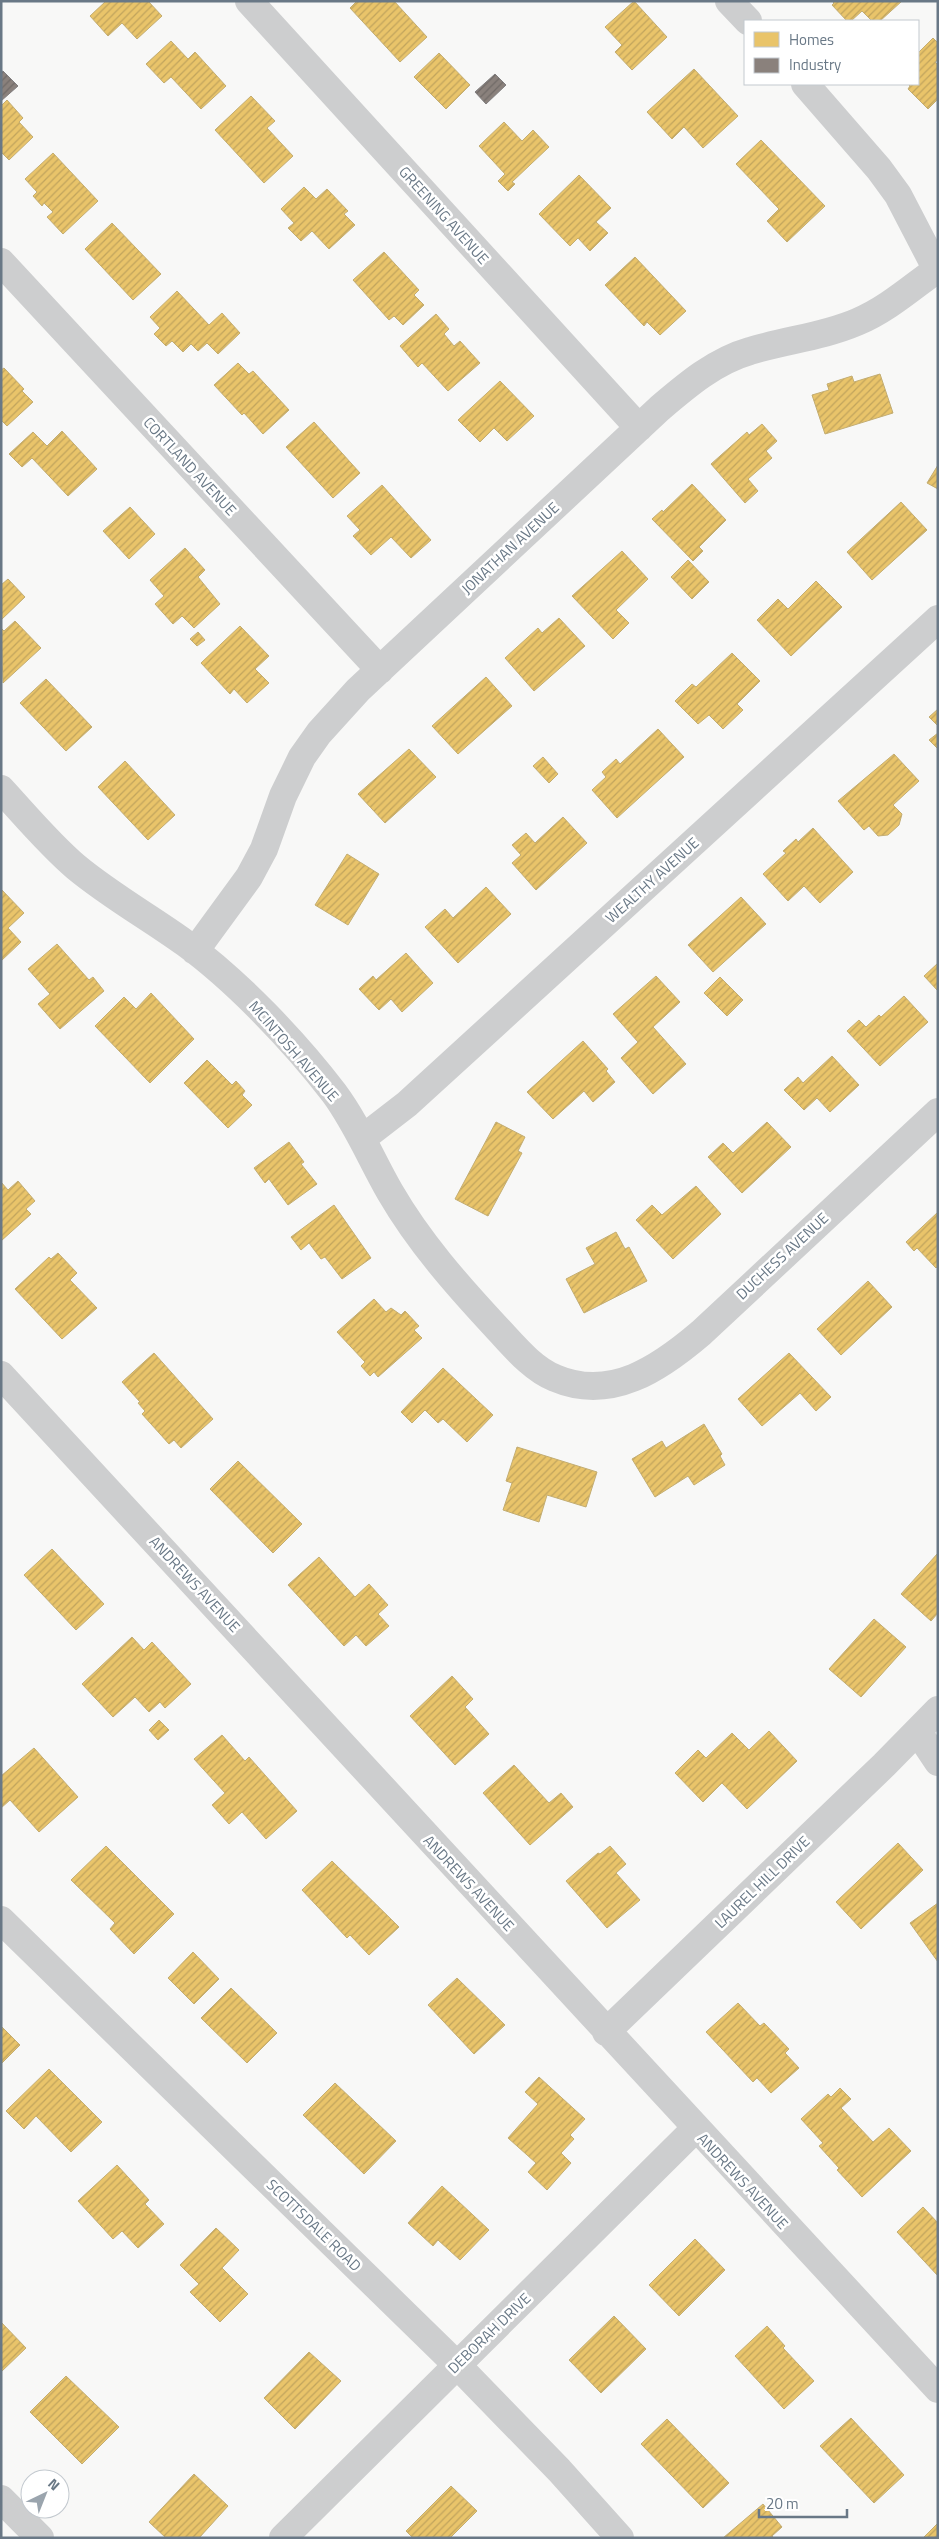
<svg xmlns="http://www.w3.org/2000/svg" width="939" height="2539" font-family="'Titillium Web',sans-serif">
<style>
.homes{fill:url(#homes-hatch);stroke:#c3ad72}
.industry{fill:url(#industry-hatch);stroke:#807e7f}
.lines{fill:none;stroke-linecap:round;stroke-linejoin:round}
.street{stroke:#cdcecf;stroke-width:28}
.labels{text-anchor:middle;dominant-baseline:central;stroke-width:5;stroke-linejoin:round;paint-order:stroke}
.street-label{font-size:15px;fill:#697886;stroke:#fff}
</style>
<defs>
<pattern id="homes-hatch" width="6" height="6" patternUnits="userSpaceOnUse" patternTransform="scale(1.25)"><rect width="6" height="6" fill="#e9c46a"/><path d="M-1 1l2-2M0 6l6-6M5 7l2-2" fill="none" stroke="#c1a45d"/></pattern>
<pattern id="industry-hatch" width="6" height="6" patternUnits="userSpaceOnUse" patternTransform="scale(1.25)"><rect width="6" height="6" fill="#8a817c"/><path d="M-1 1l2-2M0 6l6-6M5 7l2-2" fill="none" stroke="#706a67"/></pattern>
</defs>
<rect width="100%" height="100%" fill="#f8f8f7"/>
<!-- homes -->
<path class="homes" d="M106,1H148L162,16L137,39L122,23L108,36L90,16Z
M357,1H394L427,37L400,62L350,8Z
M634,1L667,37L632,70L615,52L622,45L605,27Z
M832,1H902L880,21H872L862,11L851,21H847L832,5L834,3Z
M933,38L938,43V60L935,62L938,65V99L928,109L908,89L910,86L908,84H918V53Z
M171,41L188,59L195,52L226,86L201,109L171,77L164,83L146,64Z
M439,53L470,85L446,109L414,77Z
M694,69L738,116L703,148L684,127L672,139L647,112Z
M251,96L275,121L267,128L293,156L264,183L215,130Z
M7,100L23,118L19,122L33,137L9,160L1,152V106Z
M504,122L522,141L533,130L549,147L512,182L515,184L508,191L498,181L505,174L479,146Z
M761,140L825,206L787,242L767,221L779,209L736,164Z
M53,153L98,201L63,234L47,217L53,212L44,203L42,206L33,196L37,192L25,179Z
M579,175L611,208L596,222L608,233L590,251L578,238L570,246L539,214Z
M304,187L316,199L327,189L348,211L344,214L355,225L329,249L312,231L301,241L288,228L294,223L281,209Z
M112,223L161,274L133,300L85,249Z
M384,252L419,290L414,295L424,305L403,325L394,316L389,320L353,280Z
M635,257L686,311L660,335L647,322L644,326L605,285Z
M177,291L209,325L222,313L240,333L218,354L207,343L198,351L191,344L183,352L172,341L166,346L154,334L160,328L150,317Z
M436,314L449,329L444,334L454,346L460,341L480,363L448,391L422,363L418,367L400,346Z
M238,363L249,374L253,371L289,410L263,434L244,413L242,415L214,385Z
M4,368L24,389L22,391L33,402L7,426L1,420V370Z
M880,374L893,413L825,434L812,395L829,390L827,384L852,376L854,382Z
M500,381L534,416L507,441L494,428L480,442L458,420Z
M314,422L360,473L333,498L286,447Z
M762,424L777,441L766,451L772,458L748,479L758,491L745,503L711,464L747,432L749,435Z
M62,431L97,469L68,496L32,458L22,467L9,454L33,432L47,446Z
M938,465V489L927,483Z
M692,484L726,520L699,547L703,551L693,561L652,519L662,510L663,512Z
M382,485L431,540L411,558L391,537L371,555L353,536L360,530L347,516Z
M901,502L927,530L872,580L847,552Z
M130,507L155,534L129,559L103,531Z
M185,548L205,570L198,577L220,604L194,628L182,616L173,624L155,604L164,596L150,580Z
M622,551L648,579L616,610L629,623L613,639L572,596Z
M688,560L709,582L692,599L671,577Z
M8,579L25,597L1,620V585Z
M816,581L842,607L791,656L757,620L778,599L788,609Z
M559,618L585,646L534,691L505,658L538,628L542,633Z
M15,621L41,648L3,683L1,628L4,631Z
M240,626L269,656L255,669L269,683L247,703L234,689L230,694L201,663Z
M198,632L205,640L197,646L190,639Z
M732,653L760,681L737,704L743,710L723,729L709,715L698,724L675,701L692,684L696,687Z
M486,677L512,706L458,754L432,726Z
M46,679L92,727L66,751L20,703Z
M938,709V726L929,717Z
M658,729L684,757L617,818L592,790L606,777L602,772L616,759L620,764Z
M938,733V749L929,740Z
M409,749L436,777L385,823L358,794Z
M894,754L919,781L893,805L902,814L899,825L888,835L878,836L869,826L864,830L838,801Z
M543,757L558,774L549,783L533,766Z
M125,761L175,815L148,840L98,787Z
M563,817L587,843L536,890L512,863L521,855L512,845L526,833L535,843Z
M813,828L853,872L820,903L804,886L788,901L763,874L786,853L783,851L796,839L798,842Z
M347,854L379,874L348,925L315,905Z
M486,887L511,914L458,963L425,927L445,909L453,918Z
M1,889L24,913L8,928L21,942L1,961Z
M741,897L766,924L713,972L688,945Z
M57,944L89,980L93,977L104,991L60,1029L38,1004L50,994L28,969Z
M406,953L433,983L402,1012L391,999L379,1010L359,989L373,976L376,980Z
M938,963V991L924,976Z
M656,976L680,1002L653,1027L686,1064L653,1094L621,1058L638,1042L613,1014Z
M720,977L743,1000L727,1016L704,993Z
M151,993L194,1039L150,1083L95,1026L124,997L136,1009Z
M904,996L928,1022L880,1066L847,1031L859,1020L866,1027L879,1015L881,1017Z
M583,1041L608,1069L606,1071L615,1082L593,1102L584,1091L553,1119L527,1092Z
M832,1056L859,1085L830,1112L817,1098L804,1110L784,1090L798,1077L803,1083Z
M207,1060L232,1085L236,1081L245,1091L242,1095L252,1105L228,1128L184,1083Z
M496,1122L525,1137L518,1151L522,1153L488,1216L455,1199Z
M767,1122L791,1147L742,1193L708,1157L723,1143L733,1153Z
M289,1142L304,1162L301,1164L317,1184L288,1205L269,1179L265,1183L254,1168Z
M18,1181L35,1201L26,1209L31,1214L1,1241V1182L8,1190Z
M696,1186L721,1214L673,1259L636,1220L652,1205L662,1215Z
M334,1205L371,1258L342,1279L325,1257L321,1259L309,1243L301,1250L291,1237Z
M938,1212V1266L936,1268L917,1248L914,1251L906,1242Z
M616,1232L625,1249L629,1247L647,1281L584,1313L566,1279L595,1264L586,1248Z
M58,1253L77,1273L70,1280L97,1308L62,1339L15,1289L49,1257L51,1259Z
M868,1281L892,1307L841,1355L817,1329Z
M374,1299L386,1312L391,1308L401,1315L405,1311L419,1326L414,1330L422,1338L378,1377L374,1372L370,1376L361,1366L365,1362L337,1332Z
M154,1353L213,1419L181,1448L174,1440L169,1444L142,1414L145,1411L138,1403L140,1402L122,1382Z
M789,1353L831,1397L816,1411L800,1393L762,1426L738,1399Z
M443,1368L493,1415L467,1442L443,1419L438,1423L425,1410L412,1423L401,1412Z
M704,1424L722,1454L720,1456L725,1465L694,1485L688,1476L655,1497L632,1459L662,1441L666,1448Z
M517,1447L597,1472L586,1507L547,1495L539,1522L503,1510L512,1483L506,1481Z
M238,1461L302,1524L273,1553L210,1489Z
M52,1549L104,1604L76,1630L24,1575Z
M938,1553V1613L931,1621L901,1594Z
M319,1557L355,1597L369,1584L388,1605L378,1614L389,1626L366,1646L356,1635L344,1646L288,1585Z
M874,1619L906,1647L861,1697L829,1669Z
M132,1637L144,1650L152,1642L191,1684L165,1708L160,1702L149,1712L135,1697L113,1717L82,1684Z
M452,1676L473,1699L465,1707L489,1734L455,1765L410,1716Z
M159,1720L169,1730L158,1740L149,1730Z
M769,1731L797,1761L747,1809L722,1783L703,1802L675,1773L698,1750L706,1758L732,1733L749,1750Z
M222,1735L245,1761L249,1757L297,1811L266,1839L242,1812L229,1824L212,1805L225,1793L194,1759Z
M34,1748L78,1797L39,1832L10,1800L1,1808V1776Z
M514,1765L549,1803L561,1793L573,1807L530,1845L483,1793Z
M898,1843L923,1870L861,1929L836,1902Z
M106,1846L174,1914L134,1954L110,1929L115,1923L71,1880Z
M610,1846L626,1864L616,1873L640,1900L607,1928L566,1881L598,1853L600,1854Z
M332,1861L399,1927L369,1955L350,1935L347,1938L302,1890Z
M938,1903V1962L910,1923Z
M193,1952L219,1979L194,2004L168,1978Z
M457,1978L505,2025L474,2054L428,2005Z
M231,1988L277,2033L247,2063L201,2018Z
M738,2003L760,2026L764,2023L789,2049L785,2053L799,2068L771,2093L757,2078L753,2082L706,2032Z
M1,2026L20,2045L1,2064Z
M49,2069L102,2122L71,2152L36,2116L24,2129L6,2111Z
M539,2077L585,2119L570,2135L574,2139L561,2153L571,2163L547,2190L528,2172L536,2163L508,2138L538,2104L525,2092Z
M335,2083L396,2141L364,2174L303,2115Z
M840,2088L851,2099L841,2108L873,2142L889,2128L911,2151L862,2197L837,2170L839,2168L819,2146L823,2143L801,2119L828,2094L831,2097Z
M117,2165L149,2200L145,2204L164,2224L138,2248L122,2231L113,2239L78,2201Z
M442,2186L489,2230L460,2260L438,2240L433,2246L408,2223Z
M923,2207L938,2223V2276L897,2232Z
M216,2228L239,2250L222,2268L248,2294L220,2322L190,2292L199,2284L180,2265Z
M695,2239L725,2270L679,2316L649,2285Z
M614,2316L646,2349L601,2393L569,2360Z
M1,2322L26,2348L1,2372Z
M767,2326L785,2346L783,2348L814,2381L784,2409L735,2356Z
M309,2352L341,2381L295,2429L264,2398Z
M66,2376L119,2427L82,2464L30,2412Z
M851,2418L904,2475L874,2503L820,2446Z
M667,2419L729,2483L703,2508L641,2444Z
M194,2474L228,2506L199,2538H166L149,2522Z
M451,2486L477,2511L450,2538H413L406,2531Z
M763,2504L782,2527L772,2536L774,2538H723Z
M938,2523V2538H923Z"/>
<!-- industry -->
<path class="industry" d="M3,71L18,86L1,101V72Z
M495,74L506,85L486,104L475,92Z"/>
<g class="lines">
<!-- street -->
<path class="street" d="M249,1L639,428
M729,1L748,21
M805,84L879,169L898,195L938,272
M1,262L380,670
M1,789C25,815 49,844 76,867C111,896 149,917 185,943C237,981 295,1042 334,1093C357,1124 371,1159 390,1192C419,1242 457,1285 496,1327C513,1345 532,1369 555,1378C611,1402 660,1368 701,1333L938,1112
M195,951L249,877L264,849L283,796L302,757L319,733L358,690L660,408C687,385 715,361 750,351C785,340 822,337 857,322C886,310 911,288 936,270
M363,1138L407,1104L938,619
M1,1375L938,2389
M918,1732L938,1762
M1,1920L456,2364L559,2470L620,2538
M606,2032L884,1765L938,1710
M1,2499L40,2538
M283,2538L695,2129"/>
</g>
<g class="labels">
<!-- street labels -->
<g class="street-label">
<text transform="translate(444 215) rotate(48)">GREENING AVENUE</text>
<text transform="translate(190 466) rotate(47)">CORTLAND AVENUE</text>
<text transform="translate(510 548) rotate(-43)">JONATHAN AVENUE</text>
<text transform="translate(652 880) rotate(-42)">WEALTHY AVENUE</text>
<text transform="translate(294 1051) rotate(49)">MCINTOSH AVENUE</text>
<text transform="translate(782 1256) rotate(-43)">DUCHESS AVENUE</text>
<text transform="translate(195 1584) rotate(47)">ANDREWS AVENUE</text>
<text transform="translate(762 1882) rotate(-44)">LAUREL HILL DRIVE</text>
<text transform="translate(469 1883) rotate(47)">ANDREWS AVENUE</text>
<text transform="translate(743 2181) rotate(47)">ANDREWS AVENUE</text>
<text transform="translate(314 2225) rotate(44)">SCOTTSDALE ROAD</text>
<text transform="translate(489 2333) rotate(-44)">DEBORAH DRIVE</text>
</g>
</g>
<!-- border -->
<rect width="939" height="2539" fill="none" stroke="#697886" stroke-width="5"/>
<!-- legend -->
<rect x="744" y="20" width="175" height="65" fill="#ffffff" stroke="#c3c9cf"/>
<rect x="754" y="32" width="25" height="15" fill="#e9c46a" stroke="#c3c9cf"/>
<text x="789" y="45" font-size="15" fill="#697886">Homes</text>
<rect x="754" y="58" width="25" height="15" fill="#8a817c" stroke="#c3c9cf"/>
<text x="789" y="70" font-size="15" fill="#697886">Industry</text>
<!-- north arrow -->
<g transform="translate(45 2494) rotate(43)"><circle r="24" fill="#ffffff" stroke="#c3c9cf"/>
<path d="M0-4L9 19L0 12L-9 19Z" fill="#9ba5ae"/>
<text y="-8" font-size="14" font-weight="bold" text-anchor="middle" fill="#697886">N</text>
</g>
<!-- scale -->
<path d="M759 2509v8h88v-8" fill="none" stroke="#697886" stroke-width="2.5"/>
<text x="766" y="2509" font-size="15" fill="#697886" stroke="#ffffff" stroke-width="4" paint-order="stroke">20 m</text>
</svg>
